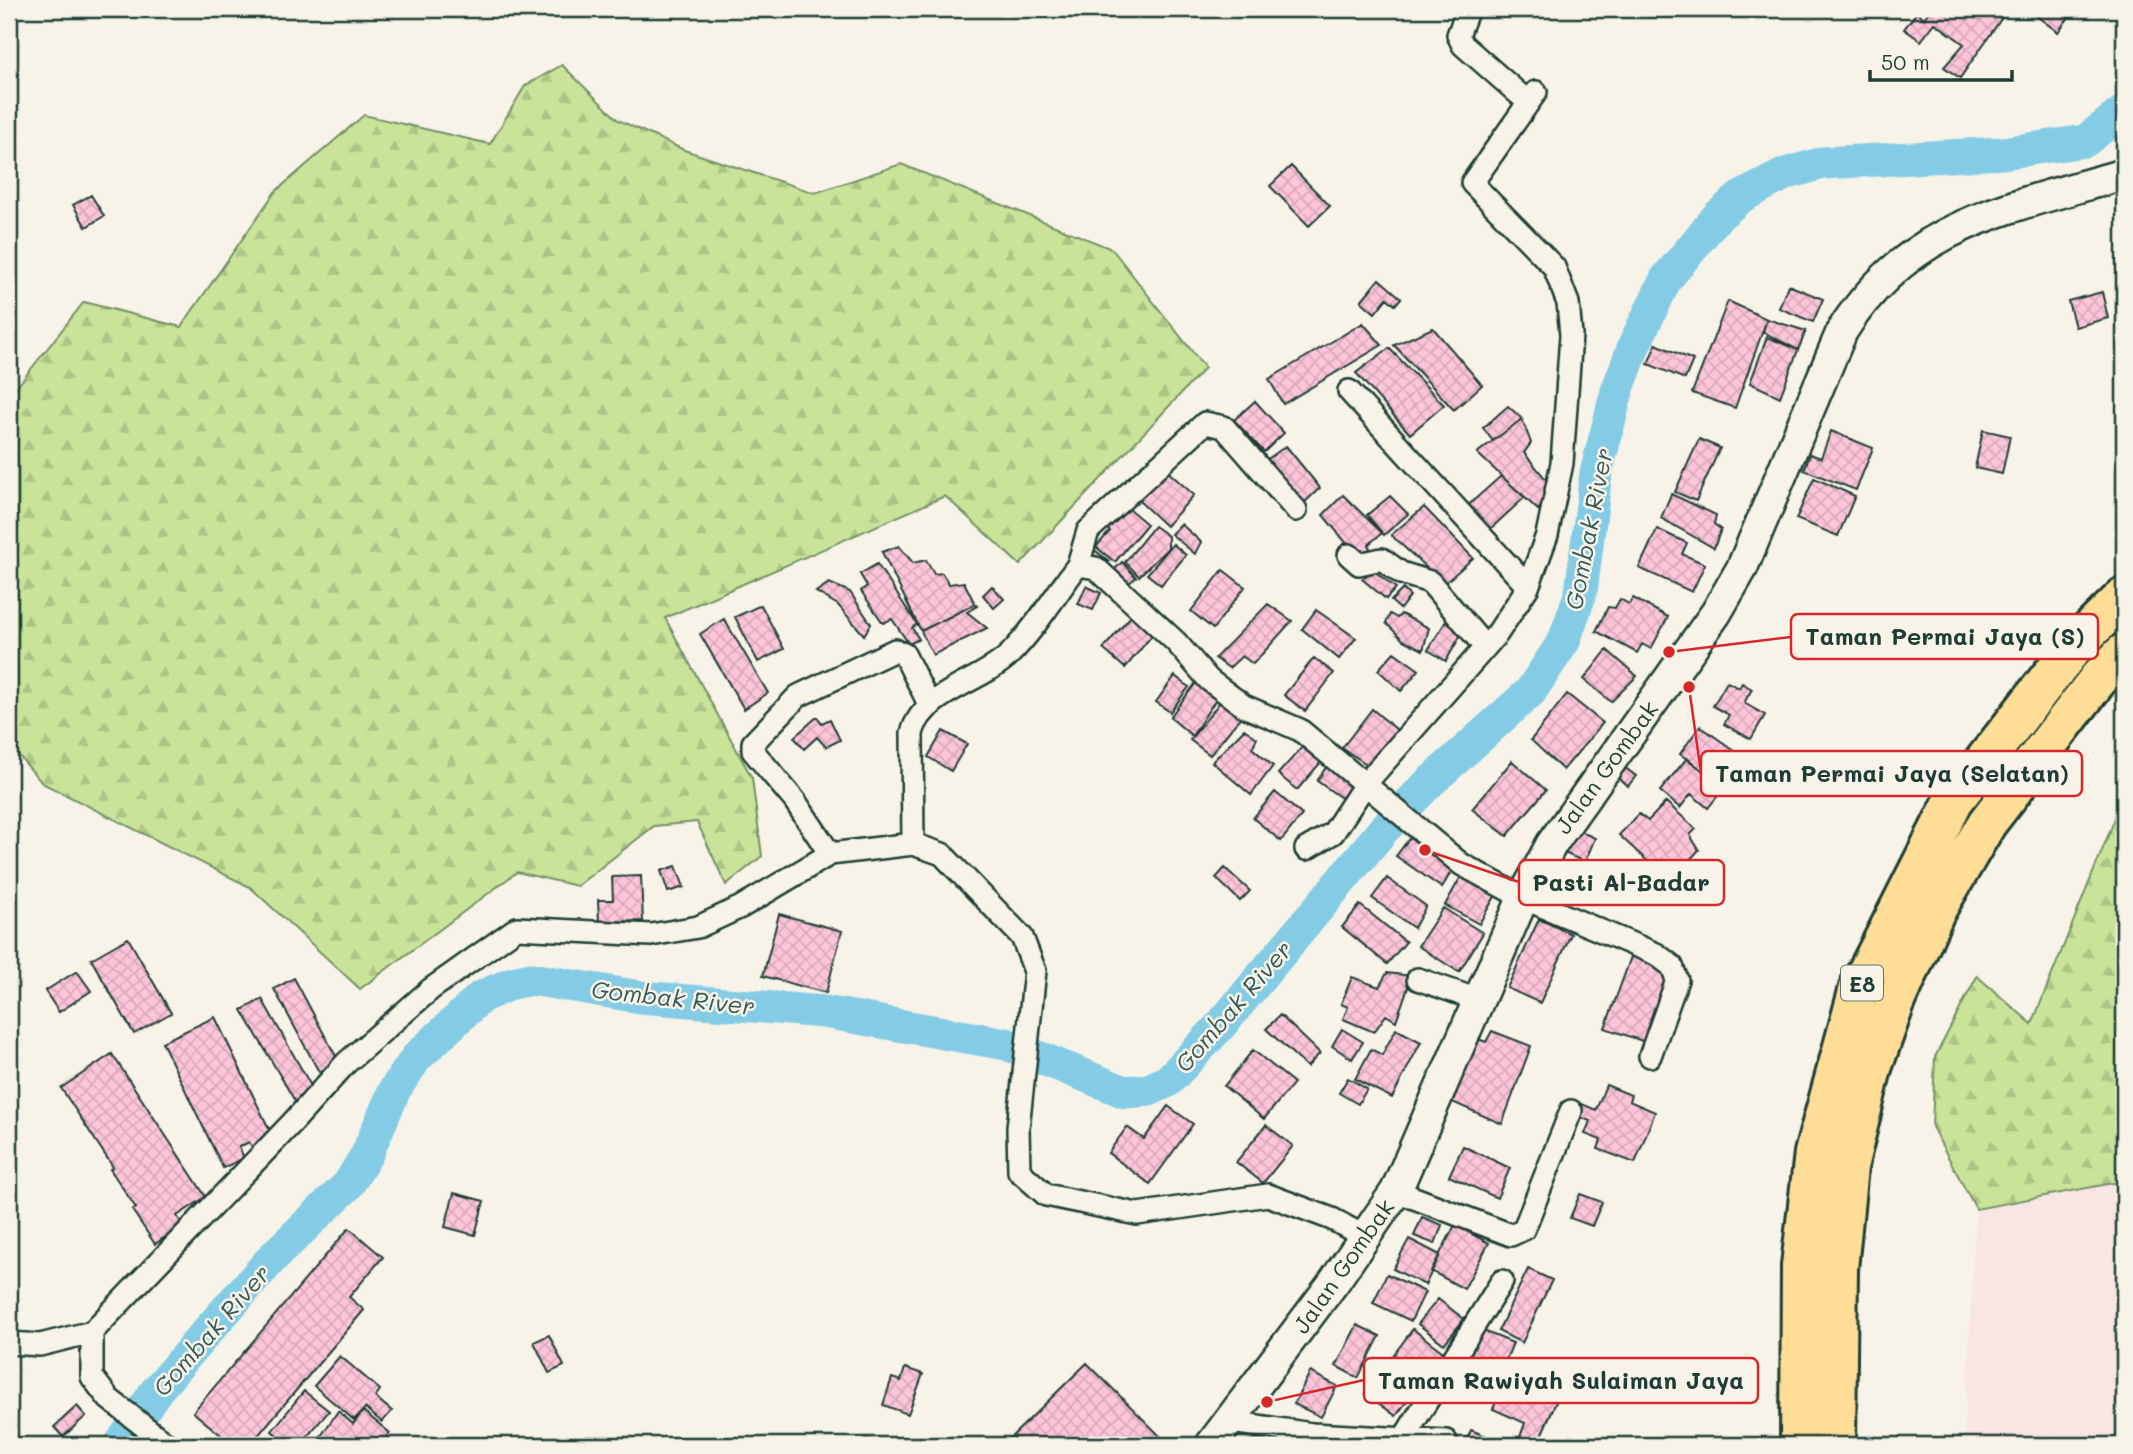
<svg xmlns="http://www.w3.org/2000/svg" width="2133" height="1454" font-family="Mali,sans-serif">
<style>
.built{fill:#f9e5e4}
.forest{fill:url(#forest-firs);stroke:#749066;stroke-width:2}
.lines{fill:none;stroke-linecap:round;stroke-linejoin:round}
.river{stroke:#84cce5;stroke-width:33}
.building{fill:url(#building-cross-hatch);stroke:#1f3d34;stroke-width:2}
.street-casing{stroke:#1f3d34;stroke-width:26}
.secondary-casing{stroke:#1f3d34;stroke-width:35}
.highway-casing{stroke:#1f3d34;stroke-width:44}
.street{stroke:#f7f3e8;stroke-width:21}
.secondary{stroke:#f7f3e8;stroke-width:30}
.highway{stroke:#fede96;stroke-width:38}
.labels{text-anchor:middle;dominant-baseline:central;stroke-width:5;stroke-linejoin:round;paint-order:stroke}
.shield{fill:#f7f3e8;stroke:#60746a;stroke-width:2}
.shield-label{font-size:21px;font-weight:bold;fill:#1f3d34}
.street-label{font-size:23px;fill:#1f3d34;stroke:#f7f3e8}
.water-label{font-size:24px;font-style:italic;fill:#335a57;stroke:#f7f3e8}
.leader{fill:none;stroke:#d62828;stroke-width:2.5}
.callout-dot{fill:#d62828;stroke:#f7f3e8;stroke-width:2.5}
.callout{fill:#f7f3e8;stroke:#d62828;stroke-width:2.5}
.callout-label{font-size:24px;text-anchor:middle;font-weight:bold;fill:#1f3d34}
</style>
<defs>
<pattern id="forest-firs" width="22" height="20" patternUnits="userSpaceOnUse" patternTransform="scale(1.75)"><rect width="22" height="20" fill="#c9e399"/><path d="M5 1l3.5 6h-7zM16 11l3.5 6h-7z" fill="#acc484"/></pattern>
<pattern id="building-cross-hatch" width="8" height="8" patternUnits="userSpaceOnUse" patternTransform="scale(1.75)"><rect width="8" height="8" fill="#fec5da"/><path d="M0 0l8 8M0 8l8-8" fill="none" stroke="#d9aabc"/></pattern>
</defs>
<rect width="100%" height="100%" fill="#f7f3e8"/>
<filter id="ink" filterUnits="userSpaceOnUse"><feTurbulence type="fractalNoise" baseFrequency=".0143" numOctaves="2"/><feDisplacementMap in="SourceGraphic" scale="14" xChannelSelector="R" yChannelSelector="G"/><feConvolveMatrix kernelMatrix="1 2 1 2 8 2 1 2 1" color-interpolation-filters="sRGB"/></filter>
<g filter="url(#ink)">
<!-- built -->
<path class="built" d="M2124,1181V1445H1964L1976,1209Z"/>
<!-- forest -->
<path class="forest" d="M562,65L618,120L684,150L815,193L901,164L1112,249L1205,368L1020,565L945,496L665,618L752,778L762,856L726,885L697,822L654,826L577,886L517,872L360,989L250,887L42,783L9,744V397L84,302L181,327L275,192L364,115L490,144L525,86Z
M2124,796V1181L1976,1209L1932,1127L1935,1057L1977,976L2032,1024Z"/>
<g class="lines">
<!-- river -->
<path class="river" d="M120,1445L156,1391L203,1336L275,1255L348,1185L367,1154L395,1089L417,1057L481,997L512,983L531,979L640,997L824,1012L1006,1044L1125,1092L1149,1090L1168,1081L1221,1025L1384,829L1428,784L1530,692L1564,641L1581,592L1596,473L1617,391L1635,343L1666,279L1718,216L1741,197L1785,174L1823,163L2002,153L2085,141L2124,111"/>
</g>
<!-- building -->
<path class="building" d="M1931,9H2008L1960,78L1944,67L1964,44L1935,23L1921,41L1904,29L1917,12L1924,18Z
M2027,9H2075L2058,32Z
M1291,166L1330,206L1309,226L1270,186Z
M91,195L104,216L86,227L73,205Z
M1379,279L1401,298L1395,305L1387,298L1375,313L1361,301Z
M1788,285L1823,299L1813,322L1779,308Z
M2102,292L2108,318L2075,327L2068,301Z
M1728,301L1767,319L1735,408L1692,393Z
M1767,319L1806,331L1798,350L1763,332Z
M1363,323L1382,345L1283,404L1269,379Z
M1433,328L1482,385L1454,410L1394,345Z
M1767,337L1798,350L1780,397L1750,383Z
M1656,344L1693,360L1685,379L1648,364Z
M1389,348L1444,405L1410,434L1356,373Z
M1255,401L1284,433L1264,452L1234,420Z
M1508,406L1522,419L1493,441L1483,428Z
M1522,419L1531,443L1524,453L1550,484L1549,498L1538,510L1477,453Z
M1983,430L2010,436L2002,474L1975,468Z
M1831,431L1873,448L1856,490L1804,470L1810,454L1821,458Z
M1699,439L1720,448L1696,501L1675,492Z
M1286,446L1320,488L1301,506L1265,461Z
M1165,469L1194,495L1166,526L1137,499Z
M1501,476L1525,497L1487,532L1465,508Z
M1814,478L1855,496L1838,536L1796,519Z
M1671,494L1716,515L1714,524L1721,529L1714,548L1661,518Z
M1343,495L1382,533L1369,544L1371,556L1362,562L1323,515Z
M1390,496L1408,514L1384,535L1367,515Z
M1123,504L1147,524L1115,562L1096,547L1110,531L1107,528Z
M1424,507L1473,558L1444,584L1391,535Z
M1181,524L1201,542L1195,554L1171,534Z
M1154,526L1168,536V548L1139,576L1125,562Z
M1657,529L1687,543L1682,554L1705,564L1692,592L1639,568Z
M1173,544L1186,555L1161,585L1147,574Z
M899,546L913,563L926,560L934,574L942,573L949,584L964,582L975,604L921,631L882,552Z
M1093,549L1109,561L1102,570L1083,556Z
M1122,562L1136,577L1128,584L1114,570Z
M877,564L917,624L912,628L919,639L909,644L892,619L883,623L861,591L867,586L860,574Z
M1223,570L1245,587L1213,629L1191,611Z
M1373,570L1396,588L1386,599L1362,579Z
M829,583L850,592L871,624L864,635L838,605L816,592Z
M992,586L1004,599L994,608L983,595Z
M1086,586L1101,593L1093,610L1078,604Z
M1403,589L1410,596L1400,609L1391,601Z
M1633,598L1668,617L1651,649L1642,644L1637,653L1596,631L1608,607L1615,608L1620,599L1629,604Z
M975,604L977,606L967,612L987,628L933,655L921,631Z
M1268,604L1292,621L1253,664L1242,656L1229,668L1215,658Z
M761,605L784,649L758,662L735,617Z
M1137,609L1159,627L1125,668L1103,649Z
M1316,610L1356,638L1339,659L1302,629Z
M1390,614L1397,618L1401,614L1429,628L1423,650L1403,640L1386,623Z
M724,619L768,693L744,709L700,634Z
M1446,621L1463,631L1446,661L1428,650Z
M1607,650L1637,676L1611,702L1584,679Z
M1394,652L1419,670L1401,691L1378,670Z
M1314,658L1334,673L1305,711L1284,695Z
M1175,676L1189,687L1170,712L1156,702Z
M1199,679L1218,696L1192,736L1170,717Z
M1727,682L1739,688L1742,683L1752,689L1744,703L1765,715L1751,739L1724,724L1729,715L1713,706Z
M1567,694L1603,723L1563,770L1531,740Z
M1224,697L1244,713L1210,755L1190,740Z
M1372,709L1397,730L1371,767L1342,748Z
M817,717L822,723L830,719L840,740L826,747L817,737L804,749L794,737Z
M1700,726L1736,752L1729,761L1749,776L1739,789L1713,770L1709,775L1680,754Z
M1244,729L1257,738L1252,748L1273,766L1251,795L1212,762Z
M943,731L967,744L951,771L928,757Z
M1303,746L1322,761L1297,790L1278,774Z
M1687,758L1724,788L1708,808L1691,794L1680,808L1660,791Z
M1512,761L1546,790L1507,836L1472,809Z
M1616,761L1636,776L1628,786L1609,771Z
M1327,766L1354,784L1343,799L1317,781Z
M1275,792L1302,815L1281,841L1253,818Z
M1666,802L1696,829L1690,835L1699,850L1670,882L1619,835L1639,814L1648,821Z
M1575,829L1595,838L1585,862L1564,853Z
M1412,835L1454,866L1442,888L1396,856Z
M676,866L684,887L668,892L661,871Z
M1225,868L1250,891L1240,901L1216,878Z
M1463,873L1497,893L1479,924L1445,905Z
M641,876L643,921L599,922L598,900H613L612,877Z
M1387,878L1426,906L1414,928L1372,898Z
M1360,905L1406,942L1387,964L1342,927Z
M1443,908L1483,933L1459,972L1418,946Z
M779,914L842,931L826,993L763,976Z
M1539,919L1571,934L1540,1003L1507,988Z
M128,938L171,1013L134,1034L91,959Z
M1632,954L1672,969L1645,1042L1605,1028Z
M77,971L91,991L59,1012L45,991Z
M1387,973L1412,976L1396,1021L1386,1015L1374,1032L1343,1019L1348,1007L1341,1004L1352,977L1379,987Z
M294,978L339,1062L319,1072L274,989Z
M262,999L315,1093L296,1103L242,1010Z
M1280,1015L1320,1053L1307,1067L1266,1029Z
M215,1017L273,1137L252,1147L249,1142L239,1147L244,1158L223,1168L162,1042Z
M1342,1029L1363,1042L1352,1059L1332,1046Z
M1396,1029L1421,1042L1392,1098L1355,1079L1371,1049L1382,1055Z
M1492,1031L1531,1046L1502,1124L1441,1097L1468,1035L1486,1042Z
M1253,1050L1294,1083L1264,1119L1224,1086Z
M112,1054L206,1197L177,1216L183,1225L155,1244L132,1210L136,1208L110,1169L113,1167L61,1088Z
M1348,1078L1367,1089L1358,1104L1339,1093Z
M1606,1085L1631,1095L1629,1101L1655,1112L1635,1163L1598,1149L1601,1140L1585,1134L1590,1121L1577,1116L1582,1104L1596,1110Z
M1168,1106L1193,1124L1150,1184L1108,1153L1127,1127L1144,1139Z
M1266,1125L1293,1146L1263,1183L1236,1162Z
M1463,1146L1510,1168L1497,1198L1449,1176Z
M454,1193L484,1201L475,1235L445,1227Z
M1580,1194L1602,1202L1592,1226L1570,1218Z
M1422,1217L1442,1225L1435,1244L1414,1236Z
M1455,1225L1489,1243L1464,1289L1431,1271Z
M349,1228L383,1257L349,1297L364,1310L250,1445H233L193,1412Z
M1409,1239L1440,1255L1425,1285L1393,1269Z
M1528,1269L1552,1280L1522,1343L1498,1331Z
M1387,1274L1425,1292L1411,1321L1373,1303Z
M1438,1299L1464,1319L1444,1344L1418,1324Z
M1357,1325L1380,1336L1358,1378L1336,1366Z
M1413,1329L1443,1352L1396,1416L1365,1393Z
M1481,1330L1513,1343L1497,1381L1465,1368Z
M549,1335L564,1366L549,1373L534,1342Z
M340,1356L380,1390L375,1397L392,1411L382,1422L365,1408L354,1420L314,1386Z
M1087,1363L1169,1445H1003Z
M905,1368L923,1374L908,1414L883,1405L892,1378L901,1381Z
M1310,1372L1337,1386L1321,1417L1294,1404Z
M1508,1373L1559,1395L1537,1445L1520,1437L1525,1423L1493,1409Z
M304,1391L329,1411L300,1445H289L272,1431Z
M77,1406L86,1416L63,1437L54,1427Z
M338,1411L353,1424L363,1411L390,1433L380,1445H315Z
M1471,1430L1508,1445H1465Z
M899,1437L908,1438L907,1445H863L865,1439L898,1443Z
M1265,1438L1267,1445H1223Z"/>
<g class="lines">
<defs>
<path id="street" d="M1468,9L1458,35L1463,45L1528,102
M1349,391L1528,587
M1349,555L1359,564L1382,559L1401,573L1430,582L1485,647
M1078,565L1088,531L1205,423L1224,427L1296,510
M913,844L912,733C923,692 981,682 1009,655C1035,629 1056,594 1078,565L1096,568L1176,642L1209,680L1244,706L1300,730L1461,864L1523,898L1656,954L1672,966L1677,980L1650,1056
M1306,849L1333,833L1366,783L1497,634L1528,587L1547,535L1562,463L1571,335L1568,303L1554,267L1472,183L1536,92
M830,854L795,801L753,751V743L798,696L895,650L904,654L930,706
M1418,979L1478,1000
M1396,1191L1511,1235L1524,1229L1571,1111
M9,1343L40,1345L92,1332
M1231,1422L1312,1434L1446,1441
M1402,1441L1502,1281
M168,1445L109,1399L92,1377V1332L293,1122L346,1063L431,989L517,928L651,935L698,927L741,907L830,854L913,844L942,854L1022,937L1035,971L1018,1128L1019,1171L1046,1195L1137,1214L1268,1195L1332,1219L1365,1237"/>
<path id="secondary" d="M1211,1445L1334,1282L1396,1191L1523,898L1551,845L1716,613L1742,568L1842,331C1910,222 2011,208 2124,174"/>
<path id="highway" d="M1800,1445L1801,1266L1814,1153L1859,988L1954,800L2074,646L2124,597
M1836,1445L1838,1269L1848,1167L1872,1068L1894,1006L1935,912L1987,823L2099,678L2124,653"/>
</defs>
<!-- street casing -->
<use href="#street" class="street-casing"/>
<!-- secondary casing -->
<use href="#secondary" class="secondary-casing"/>
<!-- highway casing -->
<use href="#highway" class="highway-casing"/>
<!-- street -->
<use href="#street" class="street"/>
<!-- secondary -->
<use href="#secondary" class="secondary"/>
<!-- highway -->
<use href="#highway" class="highway"/>
</g>
</g>
<g class="labels">
<!-- shield labels -->
<rect class="shield" x="1841" y="965.5" width="42" height="35" rx="5"/>
<g class="shield-label">
<text x="1862" y="983">E8</text>
</g>
<!-- street labels -->
<g class="street-label">
<text transform="translate(1606 767) rotate(-54)">Jalan Gombak</text>
<text transform="translate(1343 1266) rotate(-55)">Jalan Gombak</text>
</g>
<!-- water labels -->
<g class="water-label">
<text transform="translate(1588 529) rotate(-79)">Gombak River</text>
<text transform="translate(673 997) rotate(6)">Gombak River</text>
<text transform="translate(1233 1006) rotate(-49)">Gombak River</text>
<text transform="translate(211 1330) rotate(-49)">Gombak River</text>
</g>
</g>
<!-- callouts -->
<path class="leader" d="M1669 652L1791 637M1689 687L1701 773M1425 850L1519 882M1267 1402L1364 1380"/>
<g class="callout-dot">
<circle cx="1669" cy="652" r="7"/>
<circle cx="1689" cy="687" r="7"/>
<circle cx="1425" cy="850" r="7"/>
<circle cx="1267" cy="1402" r="7"/>
</g>
<g class="callout">
<rect x="1791" y="614" width="307" height="45" rx="7"/>
<rect x="1701" y="751" width="381" height="45" rx="7"/>
<rect x="1519" y="860" width="205" height="45" rx="7"/>
<rect x="1364" y="1358" width="394" height="45" rx="7"/>
</g>
<g class="callout-label">
<text x="1945" y="645">Taman Permai Jaya (S)</text>
<text x="1892" y="782">Taman Permai Jaya (Selatan)</text>
<text x="1621" y="891">Pasti Al-Badar</text>
<text x="1561" y="1389">Taman Rawiyah Sulaiman Jaya</text>
</g>
<!-- margin -->
<rect width="2133" height="1454" fill="none" stroke="#f7f3e8" stroke-width="35"/>
<rect x="18" y="18" width="2098" height="1419" fill="none" stroke="#1f3d34" stroke-width="2.5" filter="url(#ink)"/>
<!-- scale -->
<path d="M1870 70v10h142v-10" fill="none" stroke="#1f3d34" stroke-width="3.5"/>
<text x="1881" y="70" font-size="21" fill="#1f3d34" stroke="#f7f3e8" stroke-width="5" paint-order="stroke">50 m</text>
</svg>
